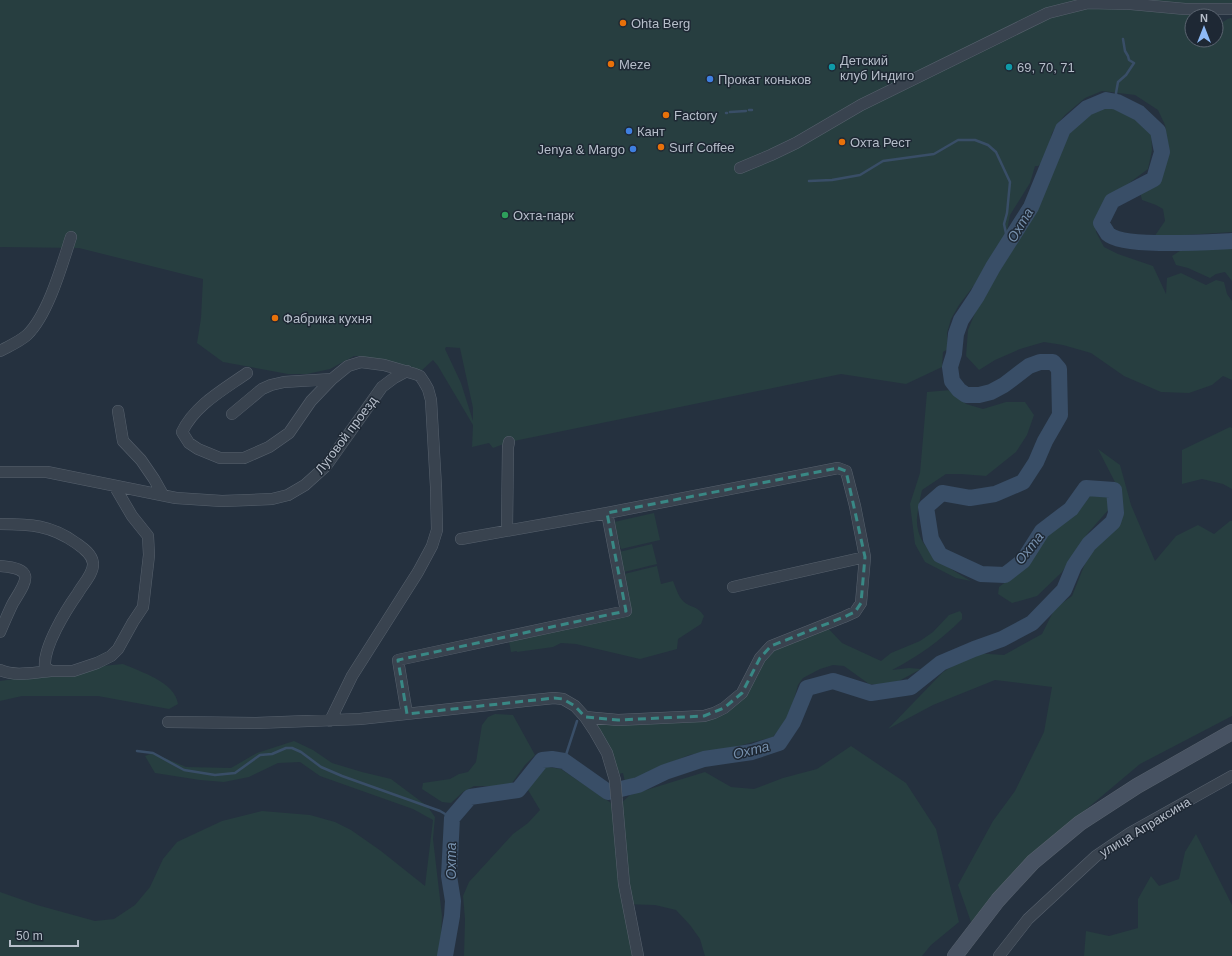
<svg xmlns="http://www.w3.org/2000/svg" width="1232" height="956" font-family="Arial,sans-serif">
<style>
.green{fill:#273e40;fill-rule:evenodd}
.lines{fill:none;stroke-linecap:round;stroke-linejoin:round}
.stream{stroke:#394e67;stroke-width:2.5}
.river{stroke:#394e67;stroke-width:16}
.street-casing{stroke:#57616d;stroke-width:12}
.secondary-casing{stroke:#57616d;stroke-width:16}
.street{stroke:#39434f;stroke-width:11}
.secondary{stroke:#475262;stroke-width:15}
.marked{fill:none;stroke:#398885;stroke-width:3;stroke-dasharray:8 5;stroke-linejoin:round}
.food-dot{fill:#e8710a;stroke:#1e2834;stroke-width:1.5}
.culture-dot{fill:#0f9aa8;stroke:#1e2834;stroke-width:1.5}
.shop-dot{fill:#3f7fe0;stroke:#1e2834;stroke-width:1.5}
.leisure-dot{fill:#2e9e5b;stroke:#1e2834;stroke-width:1.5}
.labels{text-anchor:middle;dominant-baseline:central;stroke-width:3;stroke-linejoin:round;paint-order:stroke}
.poi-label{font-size:13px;fill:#b6beca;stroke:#1e2834;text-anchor:start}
.street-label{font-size:13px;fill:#b6beca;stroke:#1e2834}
.water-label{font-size:14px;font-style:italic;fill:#7690ad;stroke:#1e2834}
</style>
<rect width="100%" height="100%" fill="#25313f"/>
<!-- green -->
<path class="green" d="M0,0H1232V3H1216L1204,16H1192V40H1216V25C1222,24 1226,18 1232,18V232L1154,237L1165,221L1163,209L1156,205L1142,200L1140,192L1159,181L1169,155L1165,125L1158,110L1135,95L1102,91L1085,98L1065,115L1059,122L1052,133L1045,160L1038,166H1035L1030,183L1010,215L1006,235L995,249L988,267L959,305L951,319L947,333L948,349L943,352L942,367L906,384L841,374L509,442L493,448L489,443L472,447L473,425L438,366L433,360L420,372L362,359L361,356H354L330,369L307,374H288L223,362L197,343L201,318L203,279L79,248L0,247ZM446,347L460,348L473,408V421L461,383L445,349Z
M1100,107C1122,106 1133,113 1151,125L1152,150L1148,169L1105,201L1100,210L1096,222V232L1104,247L1118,254L1153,266L1166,294L1167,278L1181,273L1206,285L1216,280L1224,282L1227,294L1232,301V380L1223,376L1212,385L1189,393L1161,392L1124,376L1091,353L1063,345L1044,342L1020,349L995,360L979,370L966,356L968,330L980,301L1011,247L1034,215L1066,138L1075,125L1087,114Z
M1186,247H1232V281L1225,272L1216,274L1210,278L1188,268L1176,265L1172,256Z
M951,390L966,404L983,409L1006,402H1025L1034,415L1027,435L1016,452L986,476L961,474H946L922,490C920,499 918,508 917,518C915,549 947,567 971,581L956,578L925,562L915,544L910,504L920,473L927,392Z
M1230,427L1232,428V489L1223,484L1202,479L1182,484V450Z
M1098,449L1120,465L1131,505L1155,561L1176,536L1198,525L1214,534L1230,521H1232V716L1140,764L1026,860L971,922L958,885L993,821L1015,791L1044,732L1052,687L995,680L933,705L888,729L943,672L973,653L1004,655L1042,634L1055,608L1072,596L1092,546L1117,524L1118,488Z
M1100,491L1109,492L1111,501L1110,508L1088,533L1062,572L1037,596L1012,603L998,594L999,587L1019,572L1048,535L1079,510L1091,495Z
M654,513L660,540L621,549L614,522Z
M652,544L657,564L624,572L619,552Z
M657,566L661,584L673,581C676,588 678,596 683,601C690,608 697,605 704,616L701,624L678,639L677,649L640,659L576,644L561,643L553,647L517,652V651L511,652L508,636L626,611L624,574Z
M960,611L962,614V619C941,640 919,656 892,670L909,668L921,669L899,681L883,685L869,684L844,666L833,665L820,669L803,678L798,685L791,710L782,726L773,737L731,748L689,755L625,782L623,773L618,774L585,717L704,716L724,708L771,646L825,625L842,643L881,661L891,653L920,641L933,632L949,615Z
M123,664C141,672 175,682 178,704L169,709L98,696H22L0,701V681L102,666Z
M495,714L513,715L535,755L525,765L512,783L503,786H474L463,792L451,803L442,802L422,789L423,783L450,779L459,774L468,772L476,762L482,725L488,717Z
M168,722L153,753L186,767L231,768L257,753L294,741L313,750L332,763L362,772L391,779L427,806L435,817L433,839L442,916L440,956H0V892L37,905L95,921L114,919L135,905L150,887L163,859L177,842L222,821L262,811L310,815L335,822L351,830L381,851L425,886L433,820L413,809L320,776L300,762L278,763L249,777L224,782L200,780L155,773L145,756L153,753Z
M851,746L906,783L936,829L959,922L931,945L922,956H705L700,939L690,925L676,910L655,905L624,904L632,956H464L465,919L463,896L469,882L513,834L528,823L540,810L528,790L543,766L561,769L617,807L630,795L705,772L731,787L754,789L783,778L817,769Z
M1196,834L1232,905V956H1084L1086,931L1109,936L1138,928V899L1151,876L1159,886L1179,879L1185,852Z"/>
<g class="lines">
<!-- stream -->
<path class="stream" d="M1117,102L1116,93L1118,82L1126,75L1134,63L1129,60L1128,56L1125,51L1123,39
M749,110H752
M730,112L746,111
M726,113H727
M809,181L832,180L860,175L883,161L934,154L958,140H975L988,145L996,152L1010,182L1007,213L1004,224L1008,243
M137,751L153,753L184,770L215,775L235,773L260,755L272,754L286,748H292L301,752L321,767L342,776L415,802L440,811L452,818
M564,761L577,721"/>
<!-- river -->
<path class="river" d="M445,956L452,916L453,901L449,876L452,818L470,797L518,790L542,760L552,759L564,761L608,792L638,785L665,772L704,759L752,752L779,743L793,722L807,688L833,681L871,693L911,687L941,663L974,649L1002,639L1032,623L1064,590L1074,566L1089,544L1113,522L1116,513L1114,490L1086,488L1071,509L1042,531L1023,561L1005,575L981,574L940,555L931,539L926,507L942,493L970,498L995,494L1023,482L1036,462L1045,441L1060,415L1059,369L1053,362H1040L1029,366L1004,385L991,392L979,395H966L959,390L952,381L950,367L954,354L956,334L961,320L977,296L993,267L1031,207L1063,129L1087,108L1106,100L1117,102L1139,113L1158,131L1162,152L1154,179L1112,201L1101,223C1103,226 1106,231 1108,234C1123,248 1209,242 1232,241"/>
<defs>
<path id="street" d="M740,168L771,155L796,143L861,105L1048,13L1088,3L1131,4L1185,9H1232
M0,351C9,346 19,342 27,335C48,315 62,265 71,237
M247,373C223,390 195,405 182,432L189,443L198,449L220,458H244L269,447L289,433L311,401L332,379
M118,411L123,441L141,460L154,479L163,495
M232,414L262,389L271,385L284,382L332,379L348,366L361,362L384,365L415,374L420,376L424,382L428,389L431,400L436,487L437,530L432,546L418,572L352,676L330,721
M0,472H47L176,498L222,501L272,499L288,495L305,485L326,466L382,387L394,378L407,371
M0,524C30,524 51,525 76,543C83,548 92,554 93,563C94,573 83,584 78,593C66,610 43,647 45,667L51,671H73L97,663L111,656L118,649L133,622L143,607L149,555L148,536L132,516L115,487
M507,530L508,447L509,442
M461,539L607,513L838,468L846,471L855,506L865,557L861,603L855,612L844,617L771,646L760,658L742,693L724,708L714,713L704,716L618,720L585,717
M0,566C36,569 27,580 13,603C8,613 4,623 0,632
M733,587L865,557
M0,670C15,677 35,672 51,671
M407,714L398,660L626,611L607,513
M168,722L256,723L360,719L525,701L554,698L563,699L575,706L585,717L595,732L607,753L615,780L624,884L638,956
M999,956L1028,919L1096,856L1130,833L1232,776"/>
<path id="secondary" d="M955,956L998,900L1033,862L1080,823L1137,786L1232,732"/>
</defs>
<!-- street casing -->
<use href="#street" class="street-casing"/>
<!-- secondary casing -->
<use href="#secondary" class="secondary-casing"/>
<!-- street -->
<use href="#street" class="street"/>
<!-- secondary -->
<use href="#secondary" class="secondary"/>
</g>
<!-- marked area -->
<path class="marked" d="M838,468L846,471L865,557L861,603L855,612L844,617L771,646L760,658L742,693L724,708L704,716L618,720L585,717L575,706L563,699L554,698L407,714L398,660L626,611L607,513Z"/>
<!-- markers -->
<g class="food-dot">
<circle cx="623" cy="23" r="4"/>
<circle cx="611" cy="64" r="4"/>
<circle cx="666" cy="115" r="4"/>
<circle cx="842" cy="142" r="4"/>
<circle cx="661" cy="147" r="4"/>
<circle cx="275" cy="318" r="4"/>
</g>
<g class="culture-dot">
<circle cx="832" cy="67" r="4"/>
<circle cx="1009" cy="67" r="4"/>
</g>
<g class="shop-dot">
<circle cx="710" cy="79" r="4"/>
<circle cx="629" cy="131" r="4"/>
<circle cx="633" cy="149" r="4"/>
</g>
<circle class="leisure-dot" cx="505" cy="215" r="4"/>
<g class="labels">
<!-- poi labels -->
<g class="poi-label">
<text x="631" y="23">Ohta Berg</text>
<text x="840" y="60">Детский<tspan x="840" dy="15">клуб Индиго</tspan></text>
<text x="619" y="64">Meze</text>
<text x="1017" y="67">69, 70, 71</text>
<text x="718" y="79">Прокат коньков</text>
<text x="674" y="115">Factory</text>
<text x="637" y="131">Кант</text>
<text x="850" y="142">Охта Рест</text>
<text x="669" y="147">Surf Coffee</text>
<text x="625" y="149" text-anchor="end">Jenya &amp; Margo</text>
<text x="513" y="215">Охта-парк</text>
<text x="283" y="318">Фабрика кухня</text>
</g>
<!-- street labels -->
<g class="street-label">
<text transform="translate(346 435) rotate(-53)">Луговой проезд</text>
<text transform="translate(1145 827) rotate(-31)">улица Апраксина</text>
</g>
<!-- water labels -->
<g class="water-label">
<text transform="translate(1020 225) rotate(-59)">Охта</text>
<text transform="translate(1029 548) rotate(-52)">Охта</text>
<text transform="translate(751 750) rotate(-14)">Охта</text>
<text transform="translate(451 861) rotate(-90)">Охта</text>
</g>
</g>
<!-- north arrow -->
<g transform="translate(1204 28)"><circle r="19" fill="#1e2834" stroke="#5b6470"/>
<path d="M0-3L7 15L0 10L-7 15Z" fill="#8dbaf7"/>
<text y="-6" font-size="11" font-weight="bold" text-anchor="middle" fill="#b6beca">N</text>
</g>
<!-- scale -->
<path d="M10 940v6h68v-6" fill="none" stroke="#b6beca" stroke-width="2"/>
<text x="16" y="940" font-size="12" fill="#b6beca" stroke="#1e2834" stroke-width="3" paint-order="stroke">50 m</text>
</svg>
